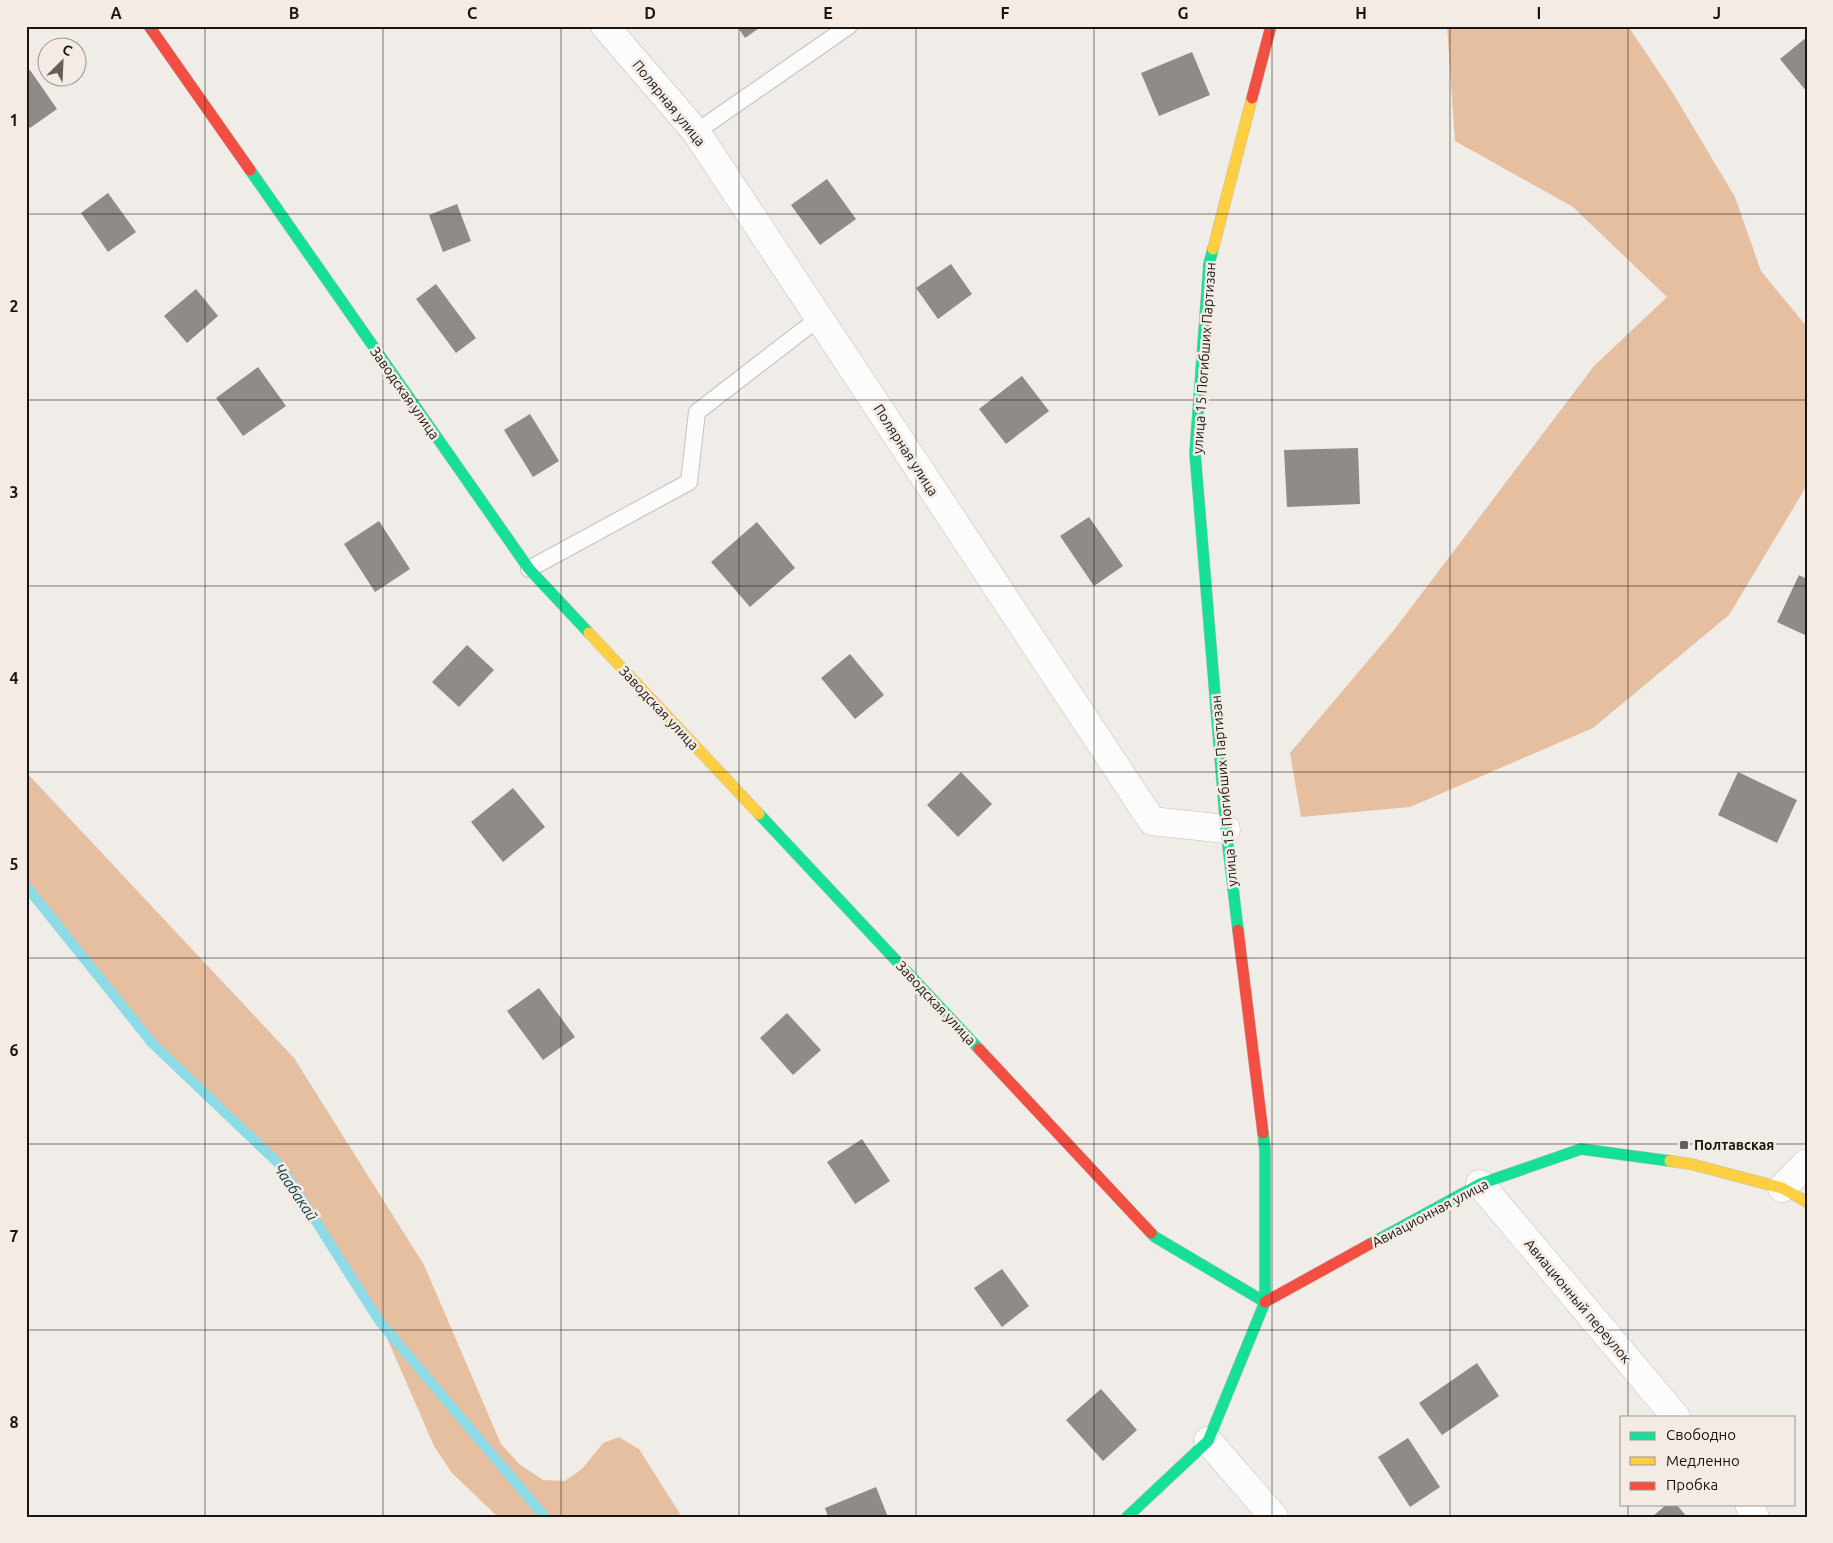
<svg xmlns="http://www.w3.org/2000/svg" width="1833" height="1543" font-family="Ubuntu,sans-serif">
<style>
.forest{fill:#e6bfa0}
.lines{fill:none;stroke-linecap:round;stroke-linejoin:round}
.stream{stroke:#8ddbe6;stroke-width:10}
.building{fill:#8e8b88}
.lane-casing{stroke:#c3c0bd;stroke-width:18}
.street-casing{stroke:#c3c0bd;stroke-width:29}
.fast-casing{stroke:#c3c0bd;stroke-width:12}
.slow-casing{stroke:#c3c0bd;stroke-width:12}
.jam-casing{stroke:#c3c0bd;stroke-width:12}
.lane{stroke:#fdfcfc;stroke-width:16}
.street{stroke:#fdfcfc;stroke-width:28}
.fast{stroke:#16e098;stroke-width:11}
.slow{stroke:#ffcf43;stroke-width:11}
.jam{stroke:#f24e42;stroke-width:11}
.grid{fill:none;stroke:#181513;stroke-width:1;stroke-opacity:0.55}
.poi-dot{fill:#64605e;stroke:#f4ebe4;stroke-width:2}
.labels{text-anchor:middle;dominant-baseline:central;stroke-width:5;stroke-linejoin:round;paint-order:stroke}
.street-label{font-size:14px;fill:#181513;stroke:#f4ebe4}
.poi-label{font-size:14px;font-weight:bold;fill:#181513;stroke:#f4ebe4;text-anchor:start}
.water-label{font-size:15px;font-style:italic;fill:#053c44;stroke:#f4ebe4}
.neatline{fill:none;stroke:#181513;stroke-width:2}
.grid-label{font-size:16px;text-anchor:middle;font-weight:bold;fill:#181513}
</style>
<rect width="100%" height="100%" fill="#f0ece8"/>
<!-- forest -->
<path class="forest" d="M1447,26H1628L1671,90L1735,197L1761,271L1807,327V482L1803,492L1729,615L1593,728L1410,807L1301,817L1290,753L1394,630L1594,366L1667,297L1573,207L1455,141Z
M26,772L294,1058L424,1265L501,1444L519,1464L543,1480L565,1481L583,1468L603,1443L619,1437L639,1449L682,1517H498L452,1473L434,1446L380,1322L280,1165L152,1043L26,886Z"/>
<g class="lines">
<!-- stream -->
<path class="stream" d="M26,886L152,1043L280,1165L380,1322L545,1517"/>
</g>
<!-- building -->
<path class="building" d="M737,26H762L745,38Z
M1807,37V92L1780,59Z
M1192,52L1210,95L1159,116L1141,73Z
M30,70L57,109L30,128L26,123V72Z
M827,179L856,219L820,245L791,205Z
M108,193L136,232L108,252L81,213Z
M457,204L471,241L443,252L429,215Z
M951,264L972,294L938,319L916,288Z
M436,284L476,338L456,353L416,299Z
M196,289L218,316L187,343L164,316Z
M258,367L286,406L243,436L216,398Z
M1022,376L1049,411L1006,444L979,409Z
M530,414L559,461L533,477L504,430Z
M1358,448L1360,504L1287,507L1284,450Z
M1089,517L1123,566L1094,586L1060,536Z
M379,521L410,569L375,592L344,544Z
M757,522L795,568L750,607L711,562Z
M1799,575L1807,579V636L1777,622Z
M467,645L494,670L459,707L432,682Z
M850,654L884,695L855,719L821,678Z
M961,772L992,804L958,837L927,805Z
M1738,772L1797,800L1777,843L1718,815Z
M513,788L545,827L503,862L471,822Z
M539,988L575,1037L543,1060L507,1011Z
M787,1013L821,1050L793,1075L760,1038Z
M862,1139L890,1181L855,1204L827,1162Z
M1002,1269L1029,1306L1002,1327L974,1288Z
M1477,1363L1499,1396L1442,1435L1419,1403Z
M1101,1389L1137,1430L1103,1461L1066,1420Z
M1408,1438L1440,1487L1410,1507L1378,1457Z
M876,1487L888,1517H828L825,1508Z
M1667,1504H1676L1687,1517H1652Z"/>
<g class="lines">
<defs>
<path id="lane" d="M696,132L849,26
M529,569L689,482L697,412L819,318"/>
<path id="street" d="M605,26L696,132L1152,821L1226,829
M1480,1184L1676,1417
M1782,1188L1807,1163
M1208,1441L1274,1517
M1749,1504L1755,1517"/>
<path id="fast" d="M250,170L529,569L589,633
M1213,249L1209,264L1195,453L1226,829L1238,930
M759,814L979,1049
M1151,1233L1155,1237L1265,1302
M1370,1244L1480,1184L1581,1149L1670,1161
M1127,1517L1208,1441L1265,1302V1150L1263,1133"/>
<path id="slow" d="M1213,249L1252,98
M589,633L759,814
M1670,1161L1691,1164L1782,1188L1807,1202"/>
<path id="jam" d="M149,26L250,170
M1252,98L1271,26
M1238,930L1263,1133
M979,1049L1151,1233
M1265,1302L1370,1244"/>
</defs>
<!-- lane casing -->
<use href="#lane" class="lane-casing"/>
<!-- street casing -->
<use href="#street" class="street-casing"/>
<!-- fast casing -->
<use href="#fast" class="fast-casing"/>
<!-- slow casing -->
<use href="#slow" class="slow-casing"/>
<!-- jam casing -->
<use href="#jam" class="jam-casing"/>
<!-- lane -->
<use href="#lane" class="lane"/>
<!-- street -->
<use href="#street" class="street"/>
<!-- fast -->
<use href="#fast" class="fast"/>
<!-- slow -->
<use href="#slow" class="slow"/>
<!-- jam -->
<use href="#jam" class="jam"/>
</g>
<!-- grid -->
<path class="grid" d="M205,26V1517M383,26V1517M561,26V1517M739,26V1517M916,26V1517M1094,26V1517M1272,26V1517M1450,26V1517M1628,26V1417M26,214H1807M26,400H1807M26,586H1807M26,772H1807M26,958H1807M26,1144H1807M26,1330H1807M1628,1504V1517"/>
<!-- markers -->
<rect class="poi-dot" x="1679" y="1140" width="10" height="10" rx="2.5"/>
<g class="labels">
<!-- street labels -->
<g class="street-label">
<text transform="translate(669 103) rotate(51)">Полярная улица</text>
<text transform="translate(1204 358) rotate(-86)">улица 15 Погибших Партизан</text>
<text transform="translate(405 393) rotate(55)">Заводская улица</text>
<text transform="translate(906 450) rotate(57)">Полярная улица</text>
<text transform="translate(659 708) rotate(47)">Заводская улица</text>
<text transform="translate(1224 791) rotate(-95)">улица 15 Погибших Партизан</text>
<text transform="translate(936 1003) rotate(47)">Заводская улица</text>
<text transform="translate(1430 1213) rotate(-28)">Авиационная улица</text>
<text transform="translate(1578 1301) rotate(50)">Авиационный переулок</text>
</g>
<!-- poi labels -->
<g class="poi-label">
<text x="1694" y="1145">Полтавская</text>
</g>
<!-- water labels -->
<g class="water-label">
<text transform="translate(296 1192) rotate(56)">Чаабакай</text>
</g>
</g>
<!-- border -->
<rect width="1833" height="1543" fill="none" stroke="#f4ebe4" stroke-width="55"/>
<!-- legend -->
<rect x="1620" y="1416" width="175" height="90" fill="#f4ebe4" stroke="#9c9590"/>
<rect x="1630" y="1432" width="25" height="8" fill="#16e098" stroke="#9c9590"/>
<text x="1666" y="1440" font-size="15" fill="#181513">Свободно</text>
<rect x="1630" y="1457" width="25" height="8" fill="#ffcf43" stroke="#9c9590"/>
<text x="1666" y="1466" font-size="15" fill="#181513">Медленно</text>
<rect x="1630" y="1482" width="25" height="8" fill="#f24e42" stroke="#9c9590"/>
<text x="1666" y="1490" font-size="15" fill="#181513">Пробка</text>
<!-- north arrow -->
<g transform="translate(62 62) rotate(24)"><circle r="24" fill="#f4ebe4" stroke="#9c9590"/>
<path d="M0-4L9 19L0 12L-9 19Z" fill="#64605e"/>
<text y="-8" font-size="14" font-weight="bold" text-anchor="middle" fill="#181513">С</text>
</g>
<rect x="28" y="28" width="1778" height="1488" class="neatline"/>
<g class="grid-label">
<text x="116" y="19">A</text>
<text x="294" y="19">B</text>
<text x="472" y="19">C</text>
<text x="650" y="19">D</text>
<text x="828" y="19">E</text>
<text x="1005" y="19">F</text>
<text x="1183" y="19">G</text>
<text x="1361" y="19">H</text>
<text x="1539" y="19">I</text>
<text x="1717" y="19">J</text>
<text x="14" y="126">1</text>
<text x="14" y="312">2</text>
<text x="14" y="498">3</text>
<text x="14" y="684">4</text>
<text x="14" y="870">5</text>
<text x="14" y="1056">6</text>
<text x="14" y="1242">7</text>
<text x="14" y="1428">8</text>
</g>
</svg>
